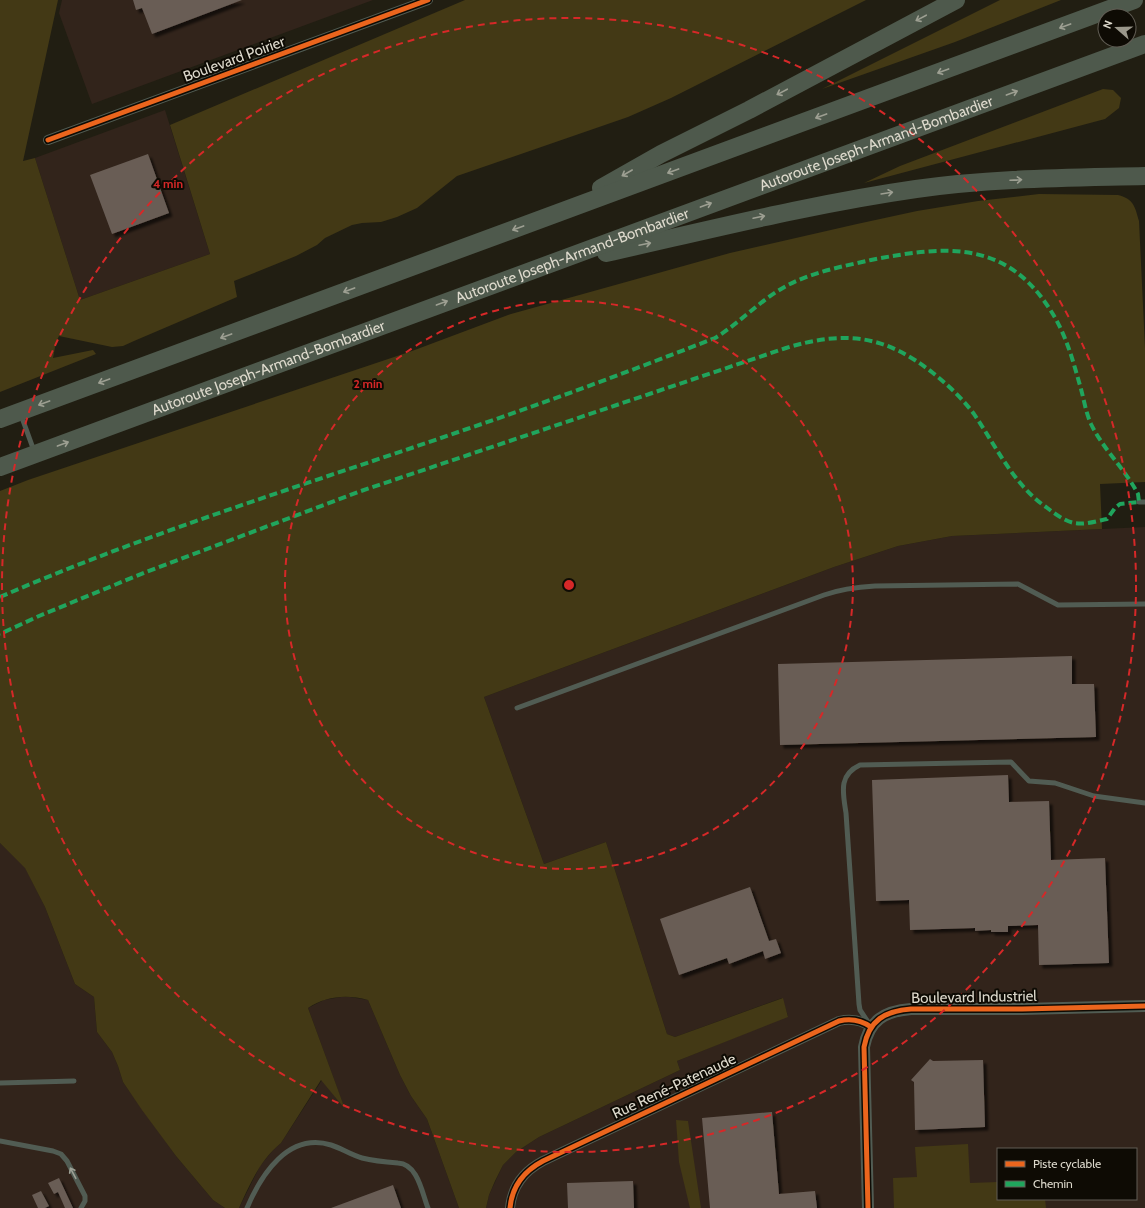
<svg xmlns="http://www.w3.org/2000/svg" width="1145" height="1208" font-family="Cabin,sans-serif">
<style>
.industrial{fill:#32241b;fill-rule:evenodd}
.green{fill:#433915}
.building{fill:#695d55;filter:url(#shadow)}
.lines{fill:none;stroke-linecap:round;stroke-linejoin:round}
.service{stroke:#515c53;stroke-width:5}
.minor{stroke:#515c53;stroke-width:10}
.tertiary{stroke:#515c53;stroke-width:12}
.motorway{stroke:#4e594c;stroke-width:18}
.quiet{stroke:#20a55d;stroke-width:4;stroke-dasharray:8 4;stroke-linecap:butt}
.cycleway-casing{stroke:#0e0b04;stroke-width:8}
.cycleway{stroke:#eb651d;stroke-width:5}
.oneway{stroke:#9d9f92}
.oneway2{stroke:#9ea196}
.ring{fill:none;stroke:#d62828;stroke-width:2;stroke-dasharray:7 5}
.labels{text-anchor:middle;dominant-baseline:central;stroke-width:4;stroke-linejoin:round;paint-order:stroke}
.street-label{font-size:15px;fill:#ddd9cc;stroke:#0e0b04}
.centre{fill:#d62828;stroke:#0e0b04;stroke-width:2}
.ring-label{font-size:12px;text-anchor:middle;font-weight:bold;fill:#d62828;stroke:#0e0b04;stroke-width:4;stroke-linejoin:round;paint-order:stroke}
</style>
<defs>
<filter id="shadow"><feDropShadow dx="3.5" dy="3.5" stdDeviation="1" flood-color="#0009"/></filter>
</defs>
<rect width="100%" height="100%" fill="#211e12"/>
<!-- industrial -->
<path class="industrial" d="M62,0H373L92,104L59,13Z
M165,110L210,254L80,300L35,158Z
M1145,527V1208H486L489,1195L503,1165L516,1152L539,1137L680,1070L677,1061L788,1016L782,998L675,1037L667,1034L606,842L544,864L484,697L834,567L898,546L952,536ZM998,1149H1136V1199H998Z
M0,843L25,867L45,907L75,984L94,997L97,1032L112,1052L118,1066L123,1082L176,1156L213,1200L225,1208H0Z
M341,997H350L368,1000L400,1075L411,1096L427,1119L459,1208H239L260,1166L273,1150L281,1143L322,1080L344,1107L308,1008L324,1000Z"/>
<!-- green -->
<path class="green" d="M0,0H58L23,161L35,158L80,300L210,254L170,125L465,0H866L671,98L628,117L457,176L417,208L397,217L381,222L362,223L352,225L325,238L317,245L296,256L234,281L237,297L134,341L123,346L112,347L59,336L56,342L53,358L93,350L96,354L0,392Z
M1000,0H1061L955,42L822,89Z
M1103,89L1113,90L1121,98L1119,108L1105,119L864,183L900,166Z
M1039,194L1118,195C1134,199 1135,207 1139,221L1145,348V482L1100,484L1102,529L952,536L898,546L834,567L484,697L544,864L606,842L667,1034L675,1037L783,998L788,1017L677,1061L680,1070L539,1137L516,1152L503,1165L495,1181L489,1195L486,1208H459L427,1119L411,1096L400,1075L368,1000C347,994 326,996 308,1008L345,1109L321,1080L281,1143C260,1160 250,1184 239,1208H225L213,1200L176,1156L142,1110L123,1082L118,1066L112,1052L97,1032L94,997L75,984L45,907L25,868L0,843V491L28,480L412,351L511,314L583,294L730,253L857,224L917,211L978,201Z
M676,1120L688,1121L701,1208H690L689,1204L679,1162Z
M968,1144L970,1183L998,1182V1199H1045L1046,1208H894L893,1178L917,1177L915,1147Z"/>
<!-- building -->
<path class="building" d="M133,0H242L152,34L142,8L136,10Z
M148,154L169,213L112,234L90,175Z
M1072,656V684H1094L1096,737L780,745L778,664Z
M1008,775L1009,802L1049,801L1051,860L1105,858L1109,963L1039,965L1038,925L1008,926V932H991V930L975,931V928L910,930L909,900L876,901L872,780Z
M750,887L769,941L776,939L781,953L765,959L763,951L729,964L727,958L679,975L660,919Z
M930,1059L933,1061L983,1060L985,1127L915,1130L914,1082L911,1080Z
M772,1112L779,1194L815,1191L817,1208H710L702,1118Z
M59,1178L73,1208H65L58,1192L54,1194L48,1183Z
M633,1181L634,1208H568L567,1183Z
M393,1185L401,1208H331Z
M41,1191L49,1206L45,1208H38L32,1195Z"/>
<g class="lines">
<!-- service -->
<path class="service" d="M21,415L34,451
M1139,502H1145
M517,708L824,595C841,589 858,587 875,586L1018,584L1058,605L1145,604
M868,1022L860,1010L859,1004L846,813C843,793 838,775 860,765L1011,762L1029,781L1055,783L1094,796L1145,803
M0,1083L74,1081
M0,1141L53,1151L61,1154L67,1161L85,1196V1201L81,1208
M247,1208C261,1175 288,1132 331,1145C341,1148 351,1155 362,1158C374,1161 385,1162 398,1163C418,1164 422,1193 428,1208"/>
<!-- minor -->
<path class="minor" d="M48,140L428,0
M510,1208C512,1186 524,1171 543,1161L839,1021C851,1018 861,1020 871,1027"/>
<!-- tertiary -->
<path class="tertiary" d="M868,1208L864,1047C869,1020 885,1011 911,1009H1022L1145,1006"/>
<!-- motorway -->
<g class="motorway">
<path d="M601,188L661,154L749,110L956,0"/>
<path d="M606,253C709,230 811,204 916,189C992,178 1069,178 1145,176"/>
<path d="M0,419L1134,0"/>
<path id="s1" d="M0,467L1145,44"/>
</g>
<!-- quiet -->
<path class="quiet" d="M0,597C152,531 311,483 467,429C550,401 633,370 715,338C740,323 761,299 788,285C813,272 844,266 871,260C943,246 1004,239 1049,308C1066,333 1073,361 1081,389C1084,400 1086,413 1091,424C1103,449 1125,469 1138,494L1139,502L1120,504L1115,508L1107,519C1097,521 1085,525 1074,523C1064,521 1054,513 1046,507C1013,484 996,446 974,414C962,398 948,385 933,373C885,335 845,330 786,348L361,491L146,572L39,616L0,634"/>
<defs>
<path id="cycleway" d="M48,140L428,0
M510,1208C512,1186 524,1171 543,1161L839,1021C851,1018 861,1020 871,1027
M868,1208L864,1047C869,1020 885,1011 911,1009H1022L1145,1006"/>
</defs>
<!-- cycleway casing -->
<use href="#cycleway" class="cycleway-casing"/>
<!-- cycleway -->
<use href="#cycleway" class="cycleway"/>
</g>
<!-- one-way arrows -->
<defs><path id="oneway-shaft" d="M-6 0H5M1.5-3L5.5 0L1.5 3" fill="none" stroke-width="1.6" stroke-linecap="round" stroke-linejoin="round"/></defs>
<g class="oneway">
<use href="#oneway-shaft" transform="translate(921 18) rotate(152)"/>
<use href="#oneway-shaft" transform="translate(1065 26) rotate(160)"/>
<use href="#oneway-shaft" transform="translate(943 71) rotate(160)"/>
<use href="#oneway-shaft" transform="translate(782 92) rotate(152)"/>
<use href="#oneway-shaft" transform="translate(1012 93) rotate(-20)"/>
<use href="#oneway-shaft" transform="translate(821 116) rotate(160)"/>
<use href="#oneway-shaft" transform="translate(673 171) rotate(160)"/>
<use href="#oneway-shaft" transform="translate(627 173) rotate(150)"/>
<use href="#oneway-shaft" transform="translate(1016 180) rotate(-3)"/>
<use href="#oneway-shaft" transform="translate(887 193) rotate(-9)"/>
<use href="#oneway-shaft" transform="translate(706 205) rotate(-20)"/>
<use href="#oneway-shaft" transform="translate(759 217) rotate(-12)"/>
<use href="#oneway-shaft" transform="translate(518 228) rotate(160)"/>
<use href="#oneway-shaft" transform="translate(645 244) rotate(-12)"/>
<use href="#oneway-shaft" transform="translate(349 290) rotate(160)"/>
<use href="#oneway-shaft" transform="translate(442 303) rotate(-20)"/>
<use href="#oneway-shaft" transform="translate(226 336) rotate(160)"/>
<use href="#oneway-shaft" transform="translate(104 381) rotate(160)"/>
<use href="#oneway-shaft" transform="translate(44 403) rotate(160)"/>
<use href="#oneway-shaft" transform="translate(63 444) rotate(-20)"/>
</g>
<use class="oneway2" href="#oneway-shaft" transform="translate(73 1173) rotate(-118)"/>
<!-- distance rings -->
<g class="ring">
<circle cx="569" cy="585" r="284"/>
<circle cx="569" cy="585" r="567"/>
</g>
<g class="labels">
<!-- street labels -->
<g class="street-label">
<text transform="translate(234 59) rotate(-20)">Boulevard Poirier</text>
<text stroke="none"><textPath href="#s1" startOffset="934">Autoroute Joseph-Armand-Bombardier</textPath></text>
<text stroke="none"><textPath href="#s1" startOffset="610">Autoroute Joseph-Armand-Bombardier</textPath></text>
<text stroke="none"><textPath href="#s1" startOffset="286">Autoroute Joseph-Armand-Bombardier</textPath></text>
<text transform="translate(974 997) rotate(-1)">Boulevard Industriel</text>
<text transform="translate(674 1086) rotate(-25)">Rue René-Patenaude</text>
</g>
</g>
<circle cx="569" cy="585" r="6" class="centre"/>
<g class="ring-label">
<text x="168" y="188">4 min</text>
<text x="368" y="388">2 min</text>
</g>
<!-- legend -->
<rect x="997" y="1148" width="140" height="52" fill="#0e0b04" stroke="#615d54"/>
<rect x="1005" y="1161" width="20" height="6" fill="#eb651d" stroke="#615d54"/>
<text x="1033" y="1168" font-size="12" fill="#ddd9cc">Piste cyclable</text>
<rect x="1005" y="1181" width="20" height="6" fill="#20a55d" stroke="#615d54"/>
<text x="1033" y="1188" font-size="12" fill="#ddd9cc">Chemin</text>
<!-- north arrow -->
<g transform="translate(1117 28) rotate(290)"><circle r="19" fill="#0e0b04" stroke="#615d54"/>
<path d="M0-3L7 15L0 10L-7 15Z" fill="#9b988b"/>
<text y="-6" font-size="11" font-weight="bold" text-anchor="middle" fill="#ddd9cc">N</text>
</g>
</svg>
